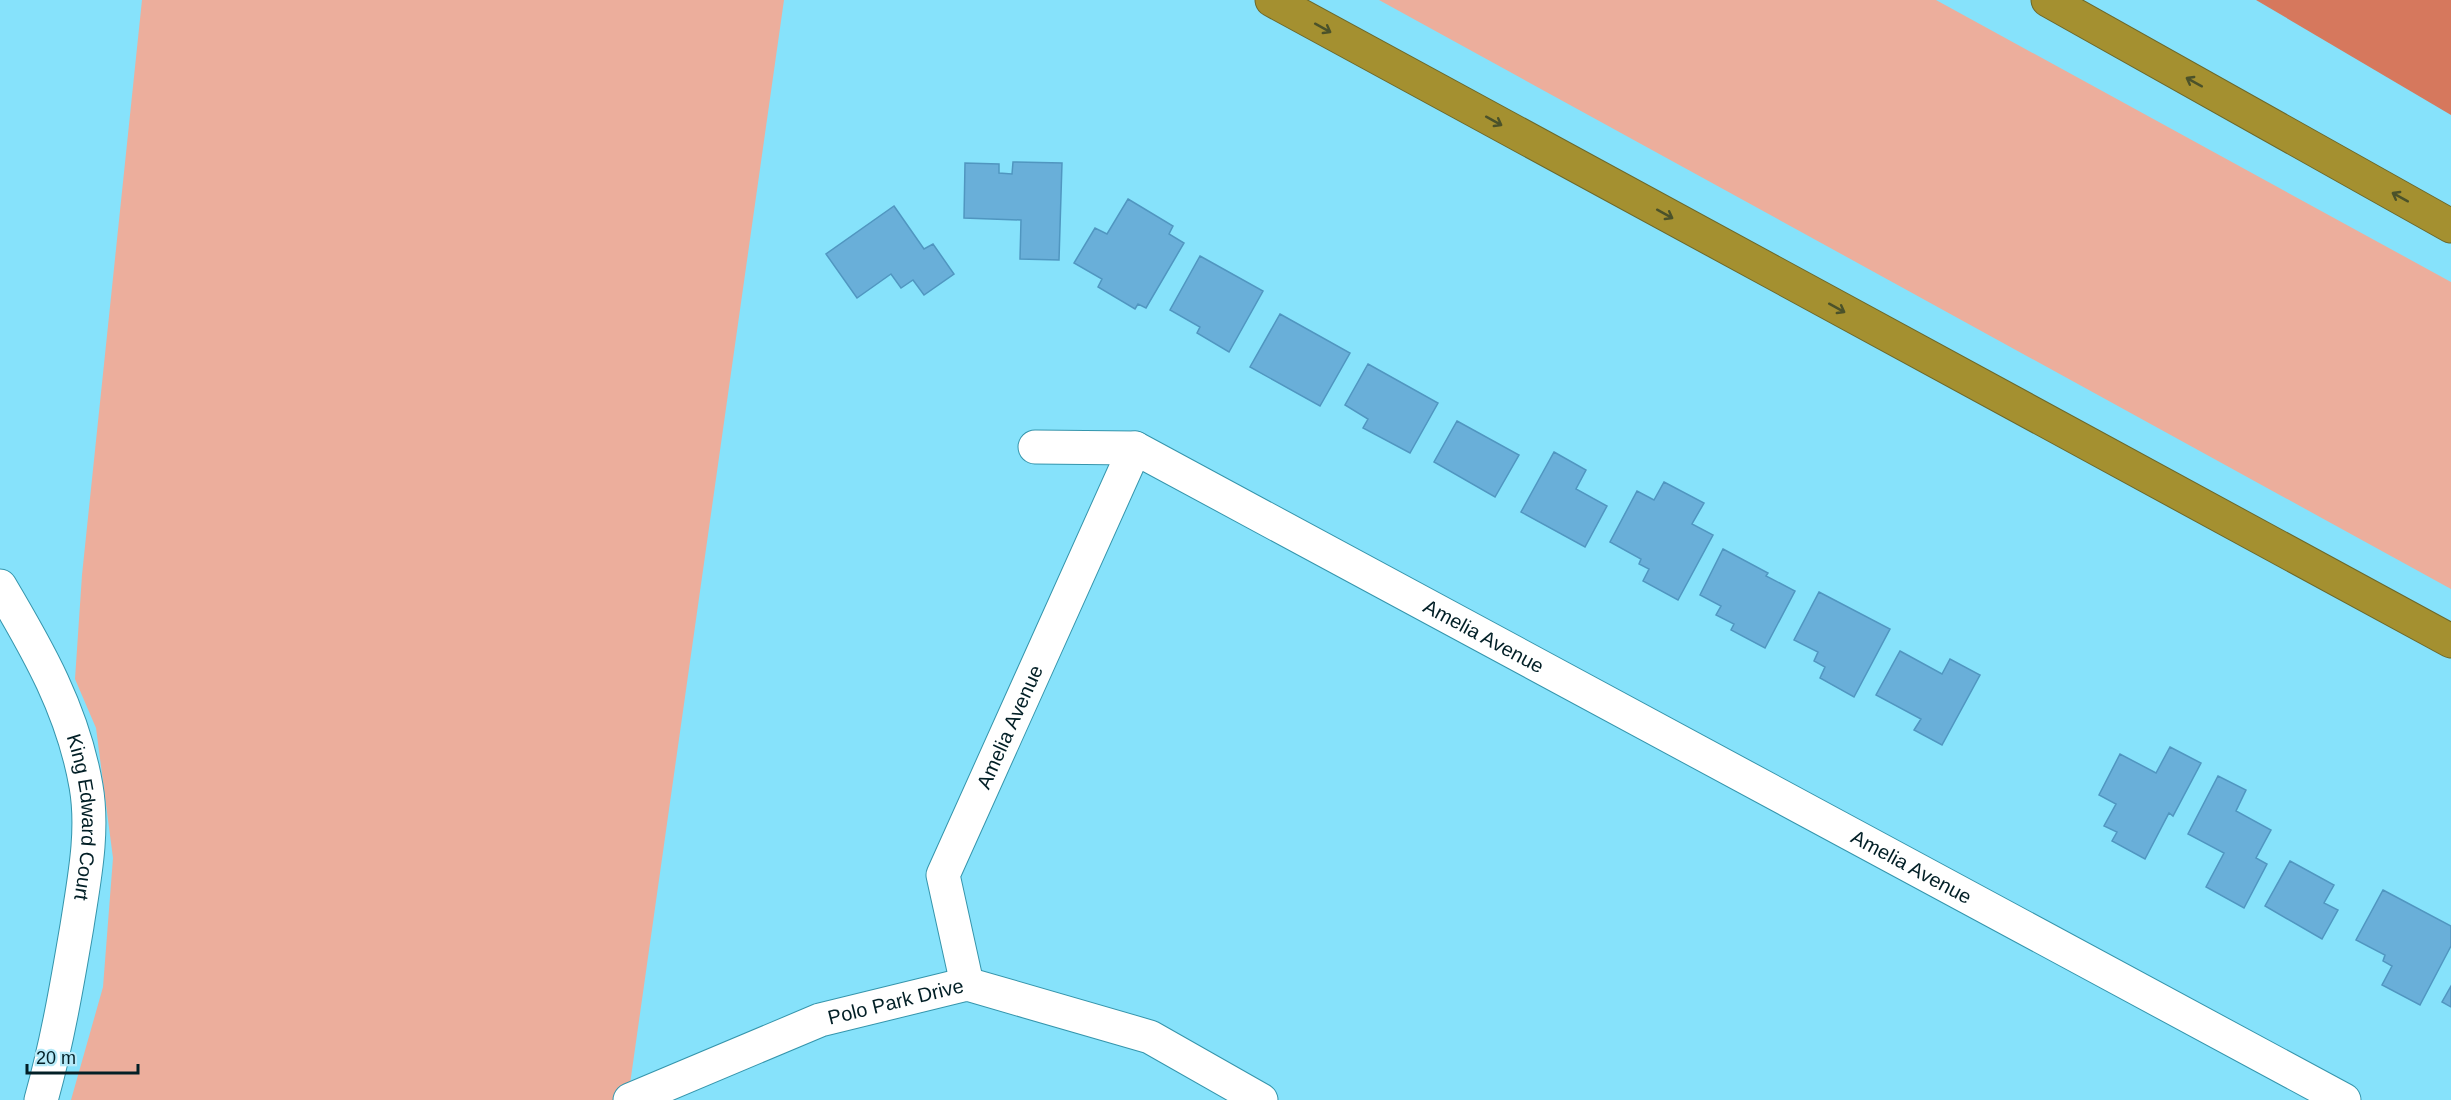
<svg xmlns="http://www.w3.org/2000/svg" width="2451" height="1100" font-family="Helvetica,sans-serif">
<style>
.green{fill:#ecae9c}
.forest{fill:#d6785d}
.building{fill:#69afd9;stroke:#5096c0;stroke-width:1.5}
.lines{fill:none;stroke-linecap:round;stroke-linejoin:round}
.street-casing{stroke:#3595ac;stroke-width:35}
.highway-casing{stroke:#6b682c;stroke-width:35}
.street{stroke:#fff;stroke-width:33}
.highway{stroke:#a49030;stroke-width:33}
.oneway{stroke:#4b522a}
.labels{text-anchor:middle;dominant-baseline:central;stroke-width:6;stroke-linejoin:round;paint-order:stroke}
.street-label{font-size:20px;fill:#021f26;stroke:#b6eaf8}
</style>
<rect width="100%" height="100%" fill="#86e2fb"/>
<!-- green -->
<path class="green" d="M142,0H784L630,1084L614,1100H71L103,987L113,858L96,728L75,679L82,575Z
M1379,0H1936L2451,282V589Z"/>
<!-- forest -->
<path class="forest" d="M2256,0H2451V115Z"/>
<!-- building -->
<path class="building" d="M1013,162L1062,163L1059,260L1020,259L1021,220L964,218L965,163L999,164V173L1012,174Z
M1128,199L1173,226L1169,234L1184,243L1146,308L1138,304L1135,309L1098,287L1102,279L1074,263L1095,228L1107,234Z
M894,206L924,249L933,244L954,274L924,295L913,280L901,288L891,274L857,298L826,254Z
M1200,256L1263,291L1229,352L1197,333L1200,327L1170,310Z
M1280,314L1350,353L1320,406L1250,367Z
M1368,364L1438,403L1410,453L1363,428L1368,419L1345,405Z
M1457,421L1519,455L1495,497L1434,462Z
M1554,452L1586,470L1576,489L1607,506L1585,547L1521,512Z
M1664,482L1704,503L1692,524L1713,535L1678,600L1643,581L1649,569L1639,564L1641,559L1610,542L1637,491L1654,500Z
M1723,549L1768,573L1766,576L1795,591L1765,648L1731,630L1734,624L1716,615L1721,606L1700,595Z
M1819,592L1890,629L1854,697L1820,678L1825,667L1814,661L1818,652L1794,640Z
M1900,651L1942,674L1950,659L1980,675L1942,745L1914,730L1921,719L1876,695Z
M2170,747L2201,763L2173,816L2169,813L2145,859L2112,841L2117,832L2104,826L2116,804L2099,795L2120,754L2156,773Z
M2218,776L2246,790L2236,811L2271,830L2256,858L2267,864L2244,908L2206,887L2224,853L2188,834Z
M2290,861L2334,885L2324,903L2338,910L2322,939L2265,906Z
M2383,890L2451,926V946L2420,1005L2382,985L2392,966L2383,961L2385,955L2356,940Z
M2451,986V1007L2442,1002Z"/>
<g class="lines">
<defs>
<g id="street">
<path d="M1035,447L1135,448"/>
<path id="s1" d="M0,586C38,650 73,711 86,786C94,832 84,880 77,926C67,985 57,1043 41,1100"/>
<path id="s2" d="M967,984L943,875L1135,448L2344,1100"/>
<path id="s3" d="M630,1100L820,1020L967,984L1150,1037L1261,1100"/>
</g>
<path id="highway" d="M1272,0L2451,641
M2048,0L2451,226"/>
</defs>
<!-- street casing -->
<use href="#street" class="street-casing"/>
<!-- highway casing -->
<use href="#highway" class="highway-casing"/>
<!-- street -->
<use href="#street" class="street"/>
<!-- highway -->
<use href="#highway" class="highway"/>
</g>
<!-- one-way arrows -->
<defs><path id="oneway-shaft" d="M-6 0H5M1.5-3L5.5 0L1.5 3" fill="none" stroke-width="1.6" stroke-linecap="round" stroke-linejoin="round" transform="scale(1.5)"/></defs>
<g class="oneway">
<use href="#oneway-shaft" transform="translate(1323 28) rotate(29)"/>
<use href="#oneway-shaft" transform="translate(2194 82) rotate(-151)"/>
<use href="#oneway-shaft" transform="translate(1494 121) rotate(29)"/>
<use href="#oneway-shaft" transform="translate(2400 197) rotate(-151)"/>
<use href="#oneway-shaft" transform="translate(1665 214) rotate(29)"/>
<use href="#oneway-shaft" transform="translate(1837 308) rotate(29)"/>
</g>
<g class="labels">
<!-- street labels -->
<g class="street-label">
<text stroke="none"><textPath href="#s2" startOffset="976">Amelia Avenue</textPath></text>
<text stroke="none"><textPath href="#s2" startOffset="274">Amelia Avenue</textPath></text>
<text stroke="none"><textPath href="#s1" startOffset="250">King Edward Court</textPath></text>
<text stroke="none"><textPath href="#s2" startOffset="1462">Amelia Avenue</textPath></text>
<text stroke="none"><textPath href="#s3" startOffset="284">Polo Park Drive</textPath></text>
</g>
</g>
<!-- scale -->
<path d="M27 1064v9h111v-9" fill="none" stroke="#021f26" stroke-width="3"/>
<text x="36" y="1064" font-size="18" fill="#021f26" stroke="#b6eaf8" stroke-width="4.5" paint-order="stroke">20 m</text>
</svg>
